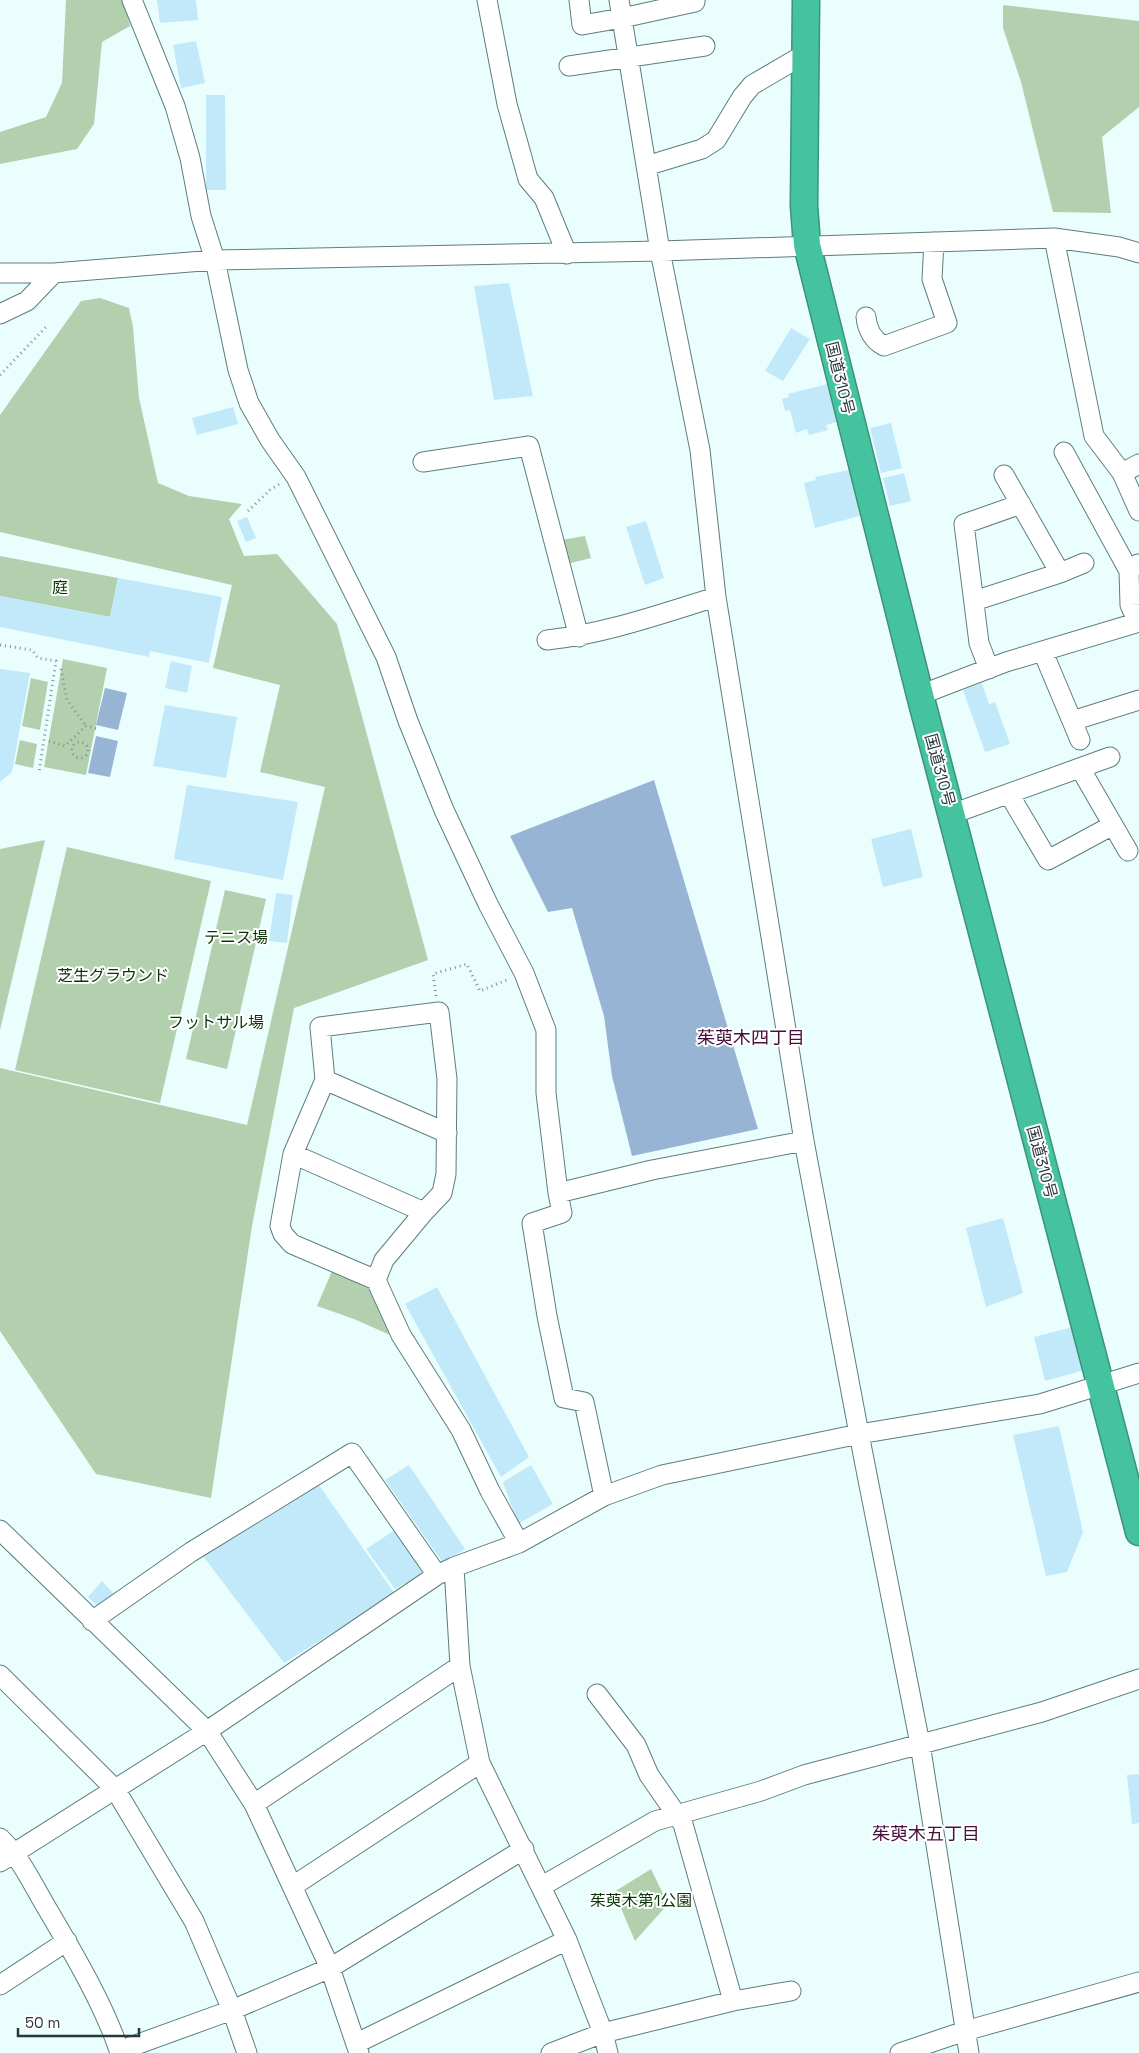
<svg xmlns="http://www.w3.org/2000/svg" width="1139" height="2053" font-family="'Space Grotesk','Noto Sans JP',sans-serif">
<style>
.green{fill:#b2d0ae}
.water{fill:#98b4d5}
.building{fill:#c2e9f9}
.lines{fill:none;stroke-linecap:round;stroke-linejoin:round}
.minor-casing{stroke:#5e7d7e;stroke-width:21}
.highway-casing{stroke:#3c927b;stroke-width:29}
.path{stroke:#829293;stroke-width:3;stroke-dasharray:1 4;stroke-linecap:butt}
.minor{stroke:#fff;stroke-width:19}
.highway{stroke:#45c39f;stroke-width:26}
.labels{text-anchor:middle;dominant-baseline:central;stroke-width:4;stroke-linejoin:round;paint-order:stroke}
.street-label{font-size:16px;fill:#2b3839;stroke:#fff}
.park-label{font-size:16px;fill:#093506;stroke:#fff}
.neighbourhood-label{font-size:18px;fill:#47103c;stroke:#fff}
</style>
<rect width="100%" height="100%" fill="#eafefe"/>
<!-- green -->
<path class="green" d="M66,0H124L130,26L102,42L94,124L77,149L0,164V132L46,117L62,83Z
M1003,5L1139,21V107L1102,137L1111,213L1053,212L1021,82L1003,28Z
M100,298L129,308L133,327L139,398L158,483L189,496L242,504L229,519L244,556L277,554L337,624L428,960L294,1008L252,1226L211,1498L96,1474L0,1331V1068L247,1125L325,787L260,772L280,685L213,668L232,585L0,532V415L81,301Z
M585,536L591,558L567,564L561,540Z
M0,556L118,578L110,617L0,596Z
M63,659L107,668L86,775L44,767Z
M31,678L48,682L40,730L22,726Z
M20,740L37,744L33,768L15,764Z
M45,840L0,1030V849Z
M67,847L211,881L160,1103L15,1070Z
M225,890L266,899L227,1069L186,1059Z
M332,1271L374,1291L390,1335L354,1319L317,1306Z
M651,1869L668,1904L635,1941L614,1892Z"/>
<!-- water -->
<path class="water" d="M105,688L127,693L118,730L96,725Z
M96,736L118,741L110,777L88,773Z
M654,780L758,1129L632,1156L612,1076L604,1016L572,908L548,912L510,836Z"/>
<!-- building -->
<path class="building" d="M157,0H196L198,20L160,23Z
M196,41L205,83L181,88L173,45Z
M206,95H225L226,190H206Z
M509,283L533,396L494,400L474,286Z
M791,328L810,339L783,381L765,371Z
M827,384L837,422L826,425L828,430L809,435L807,429L796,433L790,410L785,411L782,399L789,397L788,394Z
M233,407L238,424L197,435L192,418Z
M891,423L902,468L881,473L870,428Z
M849,470L863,515L815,528L804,483L816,480L815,477Z
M904,473L911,501L890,506L883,478Z
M247,517L256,538L246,542L237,521Z
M646,521L664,578L645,585L626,527Z
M118,578L222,597L209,663L150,651L149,657L0,627V596L110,617Z
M171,661L192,666L187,693L165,688Z
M0,669L30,673L12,772L0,782Z
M982,683L989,704L995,702L1010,744L985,752L963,690Z
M165,705L237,717L226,778L153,766Z
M187,785L298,802L283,880L174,859Z
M911,829L923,877L883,887L871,839Z
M276,893L293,895L287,943L269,941Z
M1003,1218L1023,1293L986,1307L966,1228Z
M437,1287L529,1457L501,1477L405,1304Z
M1073,1327L1085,1370L1045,1381L1034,1337Z
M1059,1426L1083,1532L1067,1572L1046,1576L1013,1435Z
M409,1465L465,1549L443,1563L385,1480Z
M531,1465L553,1504L518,1524L503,1482Z
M314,1478L395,1594L284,1663L203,1556Z
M395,1530L426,1572L395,1589L366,1549Z
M102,1581L117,1597L102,1611L88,1597Z
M1139,1774V1823L1132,1824L1127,1775Z"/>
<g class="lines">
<defs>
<path id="minor" d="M132,0L175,106L190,158L201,216L215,260L238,370L249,403L270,440L296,477L386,657L408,721L444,810L488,904L524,973L546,1030V1093L558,1193L562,1213L532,1223L547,1316L564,1398L584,1402L604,1496
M487,0L507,104L528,179L544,198L567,254
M579,0L582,25L622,18L695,2V0
M619,0L660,251L700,450L716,597L804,1141L859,1434L920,1744L969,2053
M569,66L705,46
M646,166L702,149L716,140L742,97L752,85L805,54
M1054,238L1094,436L1122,473L1139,511
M0,273H54L215,260L660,251L1054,238L1119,247L1139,253
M0,314L27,301L54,273
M866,317C867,329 873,340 884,346L947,323L932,279L934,242
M1064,452L1129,571
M423,462L529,446L579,637
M1122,473L1139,464
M1004,475L1060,573
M974,601L1060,573L1084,563
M1138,622L1130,605L1129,571L1138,564
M547,640C605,634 660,614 716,597
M1043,652L1080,740
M989,669L979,643L964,524L1021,504
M920,695L1006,662L1139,622
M1072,721L1139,700
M1080,768L1128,851
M1009,794L1048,860L1113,825
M952,814L1110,757
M325,1080L447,1133
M293,1154L424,1212
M558,1193L652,1170L804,1141
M376,1280L384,1260L424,1212L442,1193L446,1174L447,1079L439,1012L320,1027L325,1080L293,1154L280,1226L283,1234L292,1244L376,1280L401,1335L461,1430L490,1491L519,1543
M0,1530L207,1731L254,1804L330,1968L359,2053
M454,1567L460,1666L480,1763L567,1940L603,2033L608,2053
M92,1621L191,1552L352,1453L437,1575
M0,1675L115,1789L194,1921L232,2010L247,2053
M597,1694L636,1745L649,1775L683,1824L733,2001
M254,1804L460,1666
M0,1838C20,1857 31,1881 45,1905C71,1949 104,2004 120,2053
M0,1862L207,1731L437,1575L454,1567L519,1543L604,1496L662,1475L859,1434L1040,1404L1139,1373
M293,1886L480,1763
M542,1886L655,1821L761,1791L804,1775L1042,1712L1139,1679
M0,1985L67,1941
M357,2043L567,1940
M119,2051L232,2010L330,1968L524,1849
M551,2053L603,2033L733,2001L791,1991
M900,2053L965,2031L1139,1982"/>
<path id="highway" d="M806,0L804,206L807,245L920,695L1139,1532"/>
</defs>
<!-- minor casing -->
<use href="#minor" class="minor-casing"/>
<!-- highway casing -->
<use href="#highway" class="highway-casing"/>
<!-- path -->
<path class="path" d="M0,375L46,327
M248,511L270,490L281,483
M0,645L32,650L38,658L56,661L39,772
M61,669L67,700L86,726
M49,741L65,746L86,726L98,729
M72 750a8 8 0 1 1 16 0a8 8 0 1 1-16 0Z
M436,996L433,974L467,964L480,991L509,979"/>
<!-- minor -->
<use href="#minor" class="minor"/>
<!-- highway -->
<use href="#highway" class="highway"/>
</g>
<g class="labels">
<!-- street labels -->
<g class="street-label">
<text transform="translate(840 378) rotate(76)">国道310号</text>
<text transform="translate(940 770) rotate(75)">国道310号</text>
<text transform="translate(1042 1162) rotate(75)">国道310号</text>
</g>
<!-- park labels -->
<g class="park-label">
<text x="60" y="587">庭</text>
<text x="236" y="937">テニス場</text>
<text x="113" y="975">芝生グラウンド</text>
<text x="216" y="1022">フットサル場</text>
<text x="641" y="1900">茱萸木第1公園</text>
</g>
<!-- neighbourhood labels -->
<g class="neighbourhood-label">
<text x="751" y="1037">茱萸木四丁目</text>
<text x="926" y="1833">茱萸木五丁目</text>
</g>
</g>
<!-- scale -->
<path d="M18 2028v8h121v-8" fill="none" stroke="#2b3839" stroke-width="2.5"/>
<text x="25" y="2028" font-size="15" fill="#2b3839" stroke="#ffffff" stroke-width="4" paint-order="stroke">50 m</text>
</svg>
